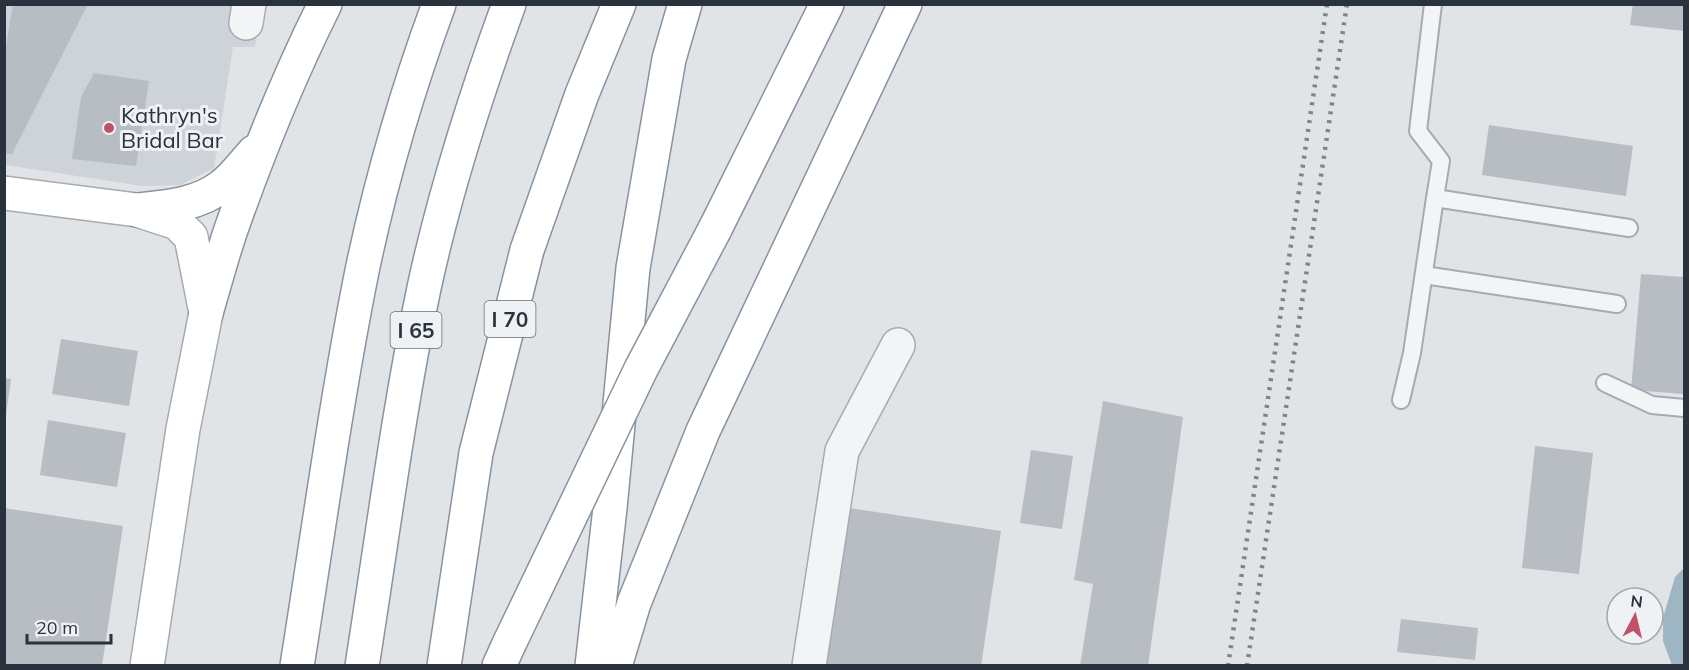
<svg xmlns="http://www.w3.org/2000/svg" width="1689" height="670" font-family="Mulish,sans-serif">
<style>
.built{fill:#ced3d9}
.water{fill:#9eb5c4}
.building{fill:#b8bdc4}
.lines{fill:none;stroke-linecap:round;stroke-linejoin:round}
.lane-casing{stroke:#a6abb1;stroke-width:20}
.street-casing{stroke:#a6abb1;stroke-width:36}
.secondary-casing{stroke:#a6abb1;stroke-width:36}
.highway-casing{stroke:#89939d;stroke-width:36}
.lane{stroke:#f2f4f6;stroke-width:16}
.street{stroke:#f2f4f6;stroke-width:33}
.secondary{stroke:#fff;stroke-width:33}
.highway{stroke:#fff;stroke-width:33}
.rail{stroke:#7b858f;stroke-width:4.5;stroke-dasharray:3 6;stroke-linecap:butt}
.highway-bridge-casing{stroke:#89939d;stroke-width:36;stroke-linecap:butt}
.highway-bridge{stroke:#fff;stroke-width:33}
.poi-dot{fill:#c1506d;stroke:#eff2f5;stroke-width:2}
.labels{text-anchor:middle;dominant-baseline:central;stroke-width:6;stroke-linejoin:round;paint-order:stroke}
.shield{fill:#eff2f5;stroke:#656c74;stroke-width:1.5}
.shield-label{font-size:21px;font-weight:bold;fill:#2a333d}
.poi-label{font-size:22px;fill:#2a333d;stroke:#eff2f5;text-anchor:start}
</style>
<rect width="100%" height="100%" fill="#e0e4e7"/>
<!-- built -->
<path class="built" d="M4,5H262L255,47H233L214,168L180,185L142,186L5,165Z"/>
<!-- water -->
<path class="water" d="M1684,568V665H1672L1663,641V618L1675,577Z"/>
<!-- building -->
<path class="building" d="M13,4H88L12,154L4,153V59Z
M1633,4H1684V31L1630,25Z
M94,73L149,81L136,166L72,159L81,97Z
M1489,125L1633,146L1626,196L1482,175Z
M1641,274L1684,277V394L1631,390Z
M61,339L138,351L129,406L52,394Z
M4,378L11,379L6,415H4Z
M1103,401L1183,417L1148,666H1080L1093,584L1074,580Z
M48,420L126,433L117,487L40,475Z
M1535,446L1593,453L1579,574L1522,568Z
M1031,450L1073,456L1062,529L1020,523Z
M843,507L1001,531L981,666H820Z
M4,508L123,526L102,666H4Z
M1401,619L1478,628L1475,660L1397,652Z"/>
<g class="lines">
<defs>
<path id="lane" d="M1433,4L1418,131L1441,161L1435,198
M1424,275L1617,304
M1605,383L1652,405L1684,408
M1401,400L1412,353L1435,198L1629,228"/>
<path id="street" d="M246,23L249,4
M809,666L842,451L898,345"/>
<path id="secondary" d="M4,193L137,210L177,223L191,237L206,313L183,429L147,666"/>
<path id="highway" d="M137,210C165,207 198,205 222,186C234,177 244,163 254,152
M715,229L827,4
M206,313C215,283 223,251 234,221C260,148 290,74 325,4
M297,666C318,534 336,401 362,271C381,180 407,91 439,4
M362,666C382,540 398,413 424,288C445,191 475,97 509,4
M444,666L476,453L527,250L582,94L619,4
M499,666L509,644
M592,666L610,508L633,268L669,59L685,4
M615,666L634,603L703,431L905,4"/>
</defs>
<!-- lane casing -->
<use href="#lane" class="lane-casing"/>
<!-- street casing -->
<use href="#street" class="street-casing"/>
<!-- secondary casing -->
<use href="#secondary" class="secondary-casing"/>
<!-- highway casing -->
<use href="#highway" class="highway-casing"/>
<!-- lane -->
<use href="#lane" class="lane"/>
<!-- street -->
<use href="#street" class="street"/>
<!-- secondary -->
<use href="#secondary" class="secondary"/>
<!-- highway -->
<use href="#highway" class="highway"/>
<!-- rail -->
<path class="rail" d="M1228,666L1327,4
M1247,666L1347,4"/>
<defs>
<path id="highway-bridge" d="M509,644L641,369L715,229"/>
</defs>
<!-- highway-bridge casing -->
<use href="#highway-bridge" class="highway-bridge-casing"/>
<!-- highway-bridge -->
<use href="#highway-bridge" class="highway-bridge"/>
</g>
<!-- markers -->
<circle class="poi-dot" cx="109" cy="128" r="6"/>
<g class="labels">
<!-- shield labels -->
<g class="shield">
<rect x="484.5" y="301" width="51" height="36" rx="4.5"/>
<rect x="390.5" y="312" width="51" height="36" rx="4.5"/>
</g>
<g class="shield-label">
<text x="510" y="319">I 70</text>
<text x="416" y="330">I 65</text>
</g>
<!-- poi labels -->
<g class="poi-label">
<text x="121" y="115">Kathryn's<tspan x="121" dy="25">Bridal Bar</tspan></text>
</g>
</g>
<!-- border -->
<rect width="1689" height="670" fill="none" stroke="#2a333d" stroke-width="12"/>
<!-- north arrow -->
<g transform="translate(1635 616) rotate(7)"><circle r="28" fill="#eff2f5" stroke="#a0a6ab" stroke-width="1.5"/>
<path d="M0-4.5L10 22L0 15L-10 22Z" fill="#c1506d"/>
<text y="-9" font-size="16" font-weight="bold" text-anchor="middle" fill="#2a333d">N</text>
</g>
<!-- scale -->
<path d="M27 634v9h84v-9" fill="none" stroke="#2a333d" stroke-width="3"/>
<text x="36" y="634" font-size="18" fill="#2a333d" stroke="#eff2f5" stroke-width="4.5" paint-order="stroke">20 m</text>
</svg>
